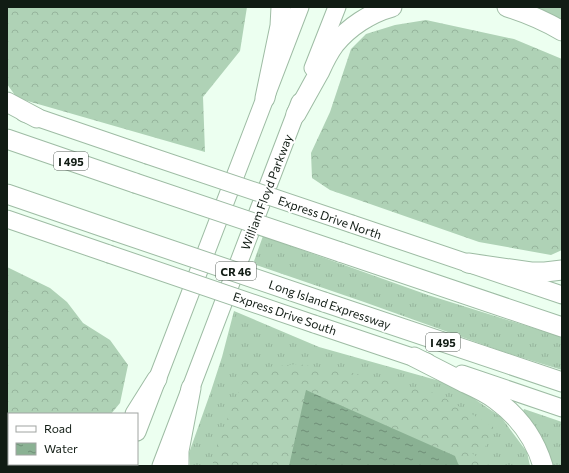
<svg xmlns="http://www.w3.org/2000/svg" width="569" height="473" font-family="Commissioner,sans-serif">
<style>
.grass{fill:url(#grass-tufts)}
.forest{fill:url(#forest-crowns)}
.water{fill:url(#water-ripples)}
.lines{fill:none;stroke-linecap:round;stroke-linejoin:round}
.primary-casing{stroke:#9ebca4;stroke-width:19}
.trunk-casing{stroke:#9ebca4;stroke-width:19}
.motorway-casing{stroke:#9ebca4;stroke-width:21}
.primary{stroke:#fff;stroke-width:17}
.trunk{stroke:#fff;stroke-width:17}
.motorway{stroke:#fff;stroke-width:19}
.primary-bridge-casing{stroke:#9ebca4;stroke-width:19;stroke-linecap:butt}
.motorway-bridge-casing{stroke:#9ebca4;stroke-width:21;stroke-linecap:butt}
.primary-bridge{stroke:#fff;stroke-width:17}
.motorway-bridge{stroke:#fff;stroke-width:19}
.labels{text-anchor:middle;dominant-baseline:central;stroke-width:4;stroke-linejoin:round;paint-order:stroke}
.shield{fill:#fff;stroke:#58605a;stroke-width:1}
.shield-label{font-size:11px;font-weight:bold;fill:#111c14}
.street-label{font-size:12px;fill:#111c14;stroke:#fff}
</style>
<defs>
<pattern id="grass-tufts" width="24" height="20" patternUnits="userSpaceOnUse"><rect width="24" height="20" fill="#afd2b6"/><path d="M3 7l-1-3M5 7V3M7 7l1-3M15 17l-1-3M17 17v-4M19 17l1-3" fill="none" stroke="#96b49c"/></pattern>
<pattern id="forest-crowns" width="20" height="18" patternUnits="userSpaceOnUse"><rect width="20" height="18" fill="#afd2b6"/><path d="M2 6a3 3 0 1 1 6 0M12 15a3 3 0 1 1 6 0" fill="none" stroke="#96b49c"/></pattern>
<pattern id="water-ripples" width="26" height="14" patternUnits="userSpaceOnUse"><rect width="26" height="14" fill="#8ab193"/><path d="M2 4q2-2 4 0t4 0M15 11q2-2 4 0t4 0" fill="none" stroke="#6f8f77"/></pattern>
</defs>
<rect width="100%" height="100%" fill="#ecfff0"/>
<!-- grass -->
<path class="grass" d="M514,7H562V30Z
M263,236L428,295L562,337V370L501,351L364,302L253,264Z
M234,311L319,347L454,385L501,417L527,452L530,466H190L189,453L211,391L222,357Z
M524,409L562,422V466H547L522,414Z"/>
<!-- forest -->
<path class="forest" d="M7,7H247L240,51L203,97L205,152L17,98L7,84Z
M426,20L514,39L562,59V250L551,255L479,242L330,190L312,178L311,153L330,112L351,49L366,34L395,25Z
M7,267L50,288L67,302L83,323L110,340L128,365L120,403L111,414H9V464H11H7Z
M298,364L369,376L438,394L495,428L485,447L470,452L490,466H459L455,456L306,390L289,466H213V456L221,434L248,369Z"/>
<!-- water -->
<path class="water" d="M306,390L455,456L459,466H289Z"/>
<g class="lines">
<defs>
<path id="primary" d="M24,113L147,155
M7,219L109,254
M352,224L562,295
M314,324L427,362
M462,374L562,408"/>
<path id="trunk" d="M313,68L337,7
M137,432L300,7
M124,466L125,464
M161,466L300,102"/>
<path id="motorway" d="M507,7C526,13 545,21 562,31
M265,98L280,26L281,7
M7,102L37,118
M296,114C304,100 312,85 320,71C324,62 329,52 335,44C349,27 370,13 392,7
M7,139L135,183
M7,194L115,231
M340,252L562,327
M468,263L531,272H545L562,270
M324,302L562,382
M414,357C430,365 447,374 463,382C474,387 486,392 496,400C518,416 535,439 543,466
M135,414L157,379
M87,466L90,464
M179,466V451L191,388"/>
</defs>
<!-- primary casing -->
<use href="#primary" class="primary-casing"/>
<!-- trunk casing -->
<use href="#trunk" class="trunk-casing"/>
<!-- motorway casing -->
<use href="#motorway" class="motorway-casing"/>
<!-- primary -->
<use href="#primary" class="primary"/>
<!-- trunk -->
<use href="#trunk" class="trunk"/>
<!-- motorway -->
<use href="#motorway" class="motorway"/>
<defs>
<path id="primary-bridge" d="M147,155L352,224
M109,254L314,324"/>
<path id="motorway-bridge" d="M135,183L340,252
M115,231L324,302"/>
</defs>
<!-- primary-bridge casing -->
<use href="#primary-bridge" class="primary-bridge-casing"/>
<!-- motorway-bridge casing -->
<use href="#motorway-bridge" class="motorway-bridge-casing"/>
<!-- primary-bridge -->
<use href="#primary-bridge" class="primary-bridge"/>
<!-- motorway-bridge -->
<use href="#motorway-bridge" class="motorway-bridge"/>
</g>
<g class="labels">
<!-- shield labels -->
<g class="shield">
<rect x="54" y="152" width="34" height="18" rx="3"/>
<rect x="216" y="262" width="40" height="18" rx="3"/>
<rect x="426" y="333" width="34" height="18" rx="3"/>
</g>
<g class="shield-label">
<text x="71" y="161">I 495</text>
<text x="236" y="271">CR 46</text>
<text x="443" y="342">I 495</text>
</g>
<!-- street labels -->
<g class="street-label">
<text transform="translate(266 192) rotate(-69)">William Floyd Parkway</text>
<text transform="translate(330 217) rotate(19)">Express Drive North</text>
<text transform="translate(330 304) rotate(19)">Long Island Expressway</text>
<text transform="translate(285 313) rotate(19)">Express Drive South</text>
</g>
</g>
<!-- border -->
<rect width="569" height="473" fill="none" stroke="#111c14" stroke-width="16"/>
<!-- legend -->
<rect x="8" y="413" width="130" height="52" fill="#ffffff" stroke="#a0a4a1"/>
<rect x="16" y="426" width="20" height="6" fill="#ffffff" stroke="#a0a4a1"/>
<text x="44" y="433" font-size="12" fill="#111c14">Road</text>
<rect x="16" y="443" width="20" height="12" fill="url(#water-ripples)" stroke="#a0a4a1"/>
<text x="44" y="453" font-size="12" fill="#111c14">Water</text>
</svg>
